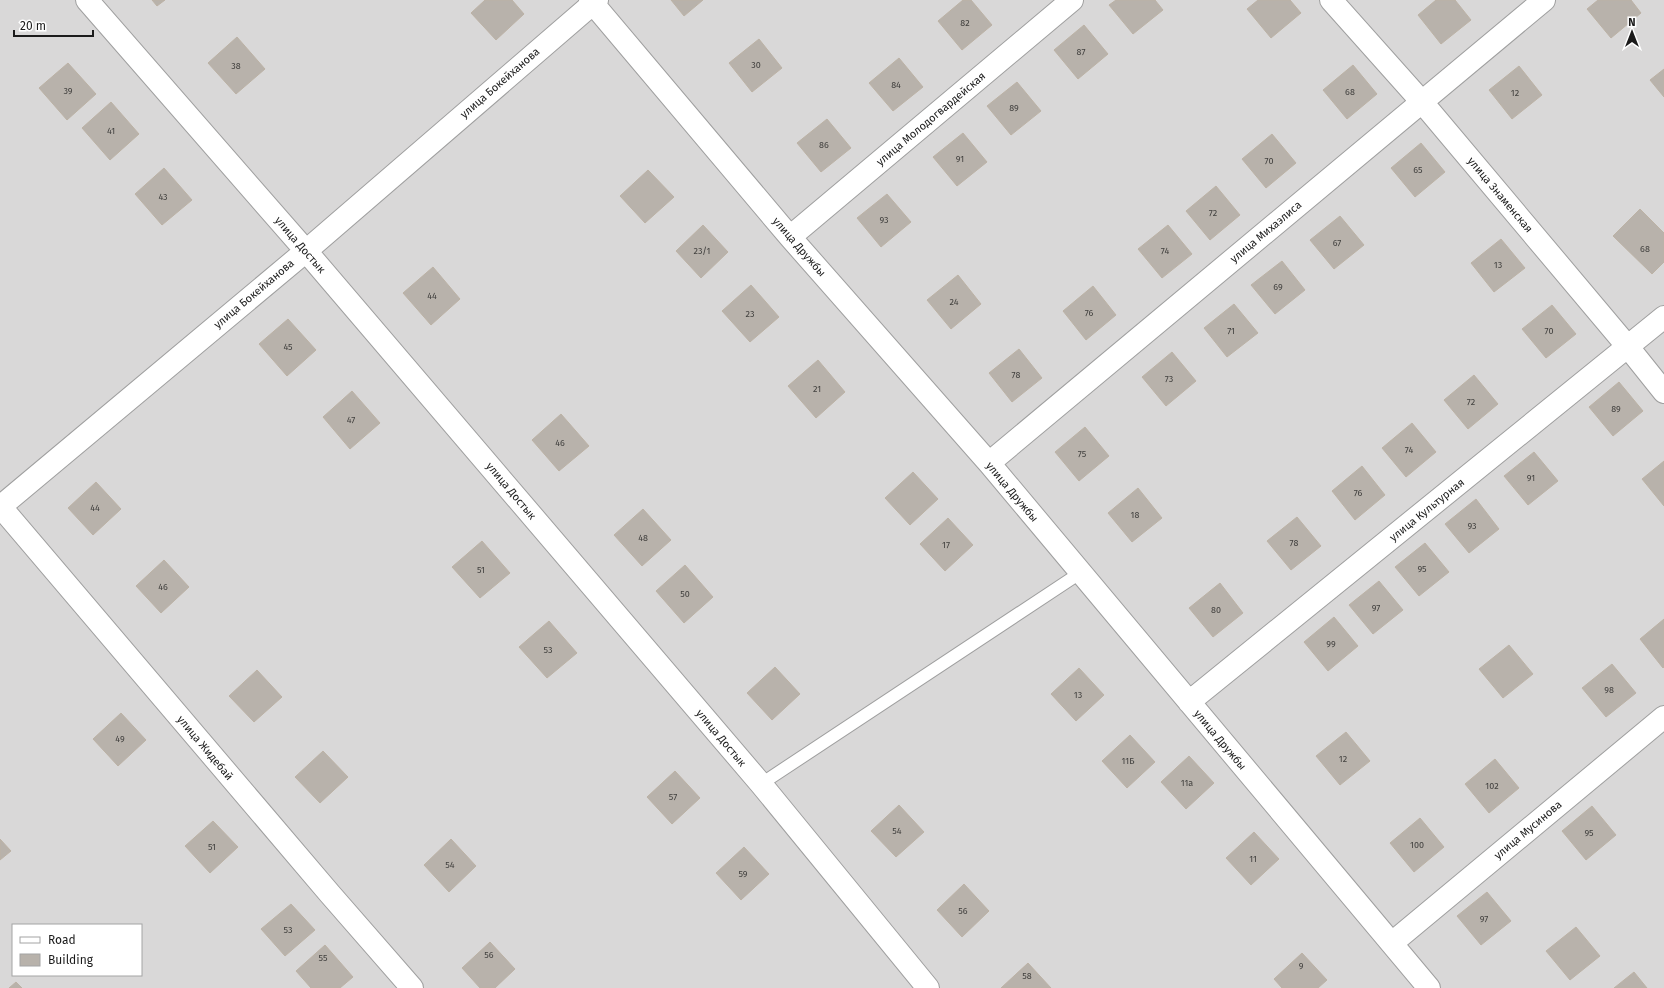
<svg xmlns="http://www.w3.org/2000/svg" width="1664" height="988" font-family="'Fira Sans',sans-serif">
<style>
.residential{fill:#d9d8d8;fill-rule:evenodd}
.building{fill:#b8b2ab;stroke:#bcb2a5}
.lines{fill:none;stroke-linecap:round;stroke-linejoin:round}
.lane-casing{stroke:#9f9f9f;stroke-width:14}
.street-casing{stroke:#9f9f9f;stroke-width:24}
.lane{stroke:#fff;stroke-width:12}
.street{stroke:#fff;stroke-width:22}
.labels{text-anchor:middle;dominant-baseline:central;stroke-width:3;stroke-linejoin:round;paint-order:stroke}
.number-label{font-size:9px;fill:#42413f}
.street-label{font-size:11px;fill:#1b1b1b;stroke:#fff}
</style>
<rect width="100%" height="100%" fill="#ece9e1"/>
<!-- residential -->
<path class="residential" d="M0,0H1664V988H0ZM13,925H141V975H13Z"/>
<!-- building -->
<path class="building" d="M152,0H165L157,6Z
M485,0H512L524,14L496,40L471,13Z
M671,0H703L684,16Z
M963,0H971L992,25L962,50L938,21Z
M1116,0H1155L1163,10L1133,34L1109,5Z
M1258,0H1290L1301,13L1271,38L1247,9Z
M1436,0H1455L1471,20L1441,44L1418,15Z
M1598,0H1631L1641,13L1611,38L1587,9Z
M1084,25L1108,54L1078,79L1054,50Z
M237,37L265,69L236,94L208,63Z
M759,39L782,68L752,92L729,63Z
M899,58L923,87L893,111L869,83Z
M68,63L96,94L67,120L39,88Z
M1353,65L1377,94L1347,119L1323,90Z
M1519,66L1542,95L1512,119L1489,90Z
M1664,69V97L1650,80Z
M1017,82L1041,111L1011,135L987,106Z
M111,102L139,134L110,160L82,128Z
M827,119L851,148L821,172L797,143Z
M963,133L987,162L957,186L933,157Z
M1272,134L1296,163L1266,188L1242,159Z
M1421,143L1445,172L1415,197L1391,168Z
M164,168L192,200L162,225L135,194Z
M648,170L674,197L645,223L620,196Z
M1216,186L1240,215L1210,240L1186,211Z
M887,194L911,222L881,247L857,218Z
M1640,209L1664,233V262L1652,274L1613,236Z
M1340,216L1364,245L1334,269L1310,240Z
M703,225L728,252L701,278L676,251Z
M1168,225L1192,254L1162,278L1138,249Z
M1501,239L1525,268L1494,292L1471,263Z
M1282,261L1305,290L1275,314L1251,285Z
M433,267L460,299L431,325L403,293Z
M958,275L981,304L951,329L927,300Z
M751,285L779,317L750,342L722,311Z
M1093,286L1116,315L1086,340L1063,311Z
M1234,304L1258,333L1227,357L1204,328Z
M1552,305L1576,334L1546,358L1522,329Z
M288,319L316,350L287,376L259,344Z
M1019,349L1042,378L1012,402L989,373Z
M1172,352L1196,381L1166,406L1142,377Z
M818,360L845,392L816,418L788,386Z
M1474,375L1498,404L1468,429L1444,400Z
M1619,382L1643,411L1613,436L1589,407Z
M352,391L380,423L350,449L323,417Z
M561,414L589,446L559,471L532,440Z
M1412,423L1436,452L1406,477L1382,448Z
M1085,427L1109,456L1079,481L1055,452Z
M1534,452L1558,481L1528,505L1504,476Z
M1664,461V506L1642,479Z
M1362,466L1385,495L1355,520L1332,491Z
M913,472L938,499L910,525L885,498Z
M96,482L121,509L93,535L68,508Z
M1138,488L1162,518L1132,542L1108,513Z
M1476,499L1499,529L1469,553L1445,524Z
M643,509L671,540L642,566L614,535Z
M1297,517L1321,546L1291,570L1267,541Z
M948,518L973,545L945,571L920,544Z
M482,541L510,573L480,598L452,567Z
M1425,543L1449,572L1419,596L1395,567Z
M164,560L189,587L161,613L136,586Z
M685,565L713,597L684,623L656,591Z
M1379,581L1403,610L1373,634L1349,605Z
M1220,583L1243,613L1213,637L1189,608Z
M1334,617L1358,646L1328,671L1304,642Z
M1664,619V667L1663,668L1640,639Z
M549,621L577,653L547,678L519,647Z
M1509,645L1533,674L1503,698L1479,669Z
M1612,664L1636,693L1606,717L1582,688Z
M775,667L800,694L772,720L747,693Z
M1079,668L1104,695L1076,721L1051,694Z
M257,670L282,697L254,722L229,696Z
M121,713L146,740L118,766L93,739Z
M1346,732L1370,761L1340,785L1316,756Z
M1130,735L1155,762L1127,788L1102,761Z
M323,751L348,777L320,803L295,777Z
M1189,756L1214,783L1186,809L1161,782Z
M1495,759L1519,788L1489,813L1465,784Z
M675,771L700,798L672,824L647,797Z
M899,805L924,832L896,857L871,831Z
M1592,806L1616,835L1586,860L1562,831Z
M1420,818L1444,847L1414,872L1390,843Z
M213,821L238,847L210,873L185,846Z
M1254,832L1279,859L1251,885L1226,858Z
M0,839L11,851L0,860Z
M451,839L476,866L449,892L424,865Z
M744,847L769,874L741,900L716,873Z
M964,884L989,911L962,937L937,910Z
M1487,892L1511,921L1481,945L1457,916Z
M291,904L315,930L285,956L261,929Z
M1576,927L1600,956L1570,980L1546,951Z
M490,942L515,969L495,988H480L462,968Z
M325,945L353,977L340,988H311L296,971Z
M1302,953L1327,980L1318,988H1282L1274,979Z
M1028,963L1051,988H1001Z
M1634,972L1647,988H1614Z
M16,982L22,988H9Z"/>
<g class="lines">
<defs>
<path id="lane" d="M761,784L1080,573"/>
<path id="street" d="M87,0L306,251L761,784L928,988
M590,0L790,237L989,463L1429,988
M1331,0L1422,102L1628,347L1664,392
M790,237L1072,0
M989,463L1544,0
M0,506L330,894L412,988
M0,507L306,251L597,0
M1189,702L1664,317
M1392,943L1664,717"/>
</defs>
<!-- lane casing -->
<use href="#lane" class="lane-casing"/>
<!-- street casing -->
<use href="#street" class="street-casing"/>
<!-- lane -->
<use href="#lane" class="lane"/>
<!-- street -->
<use href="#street" class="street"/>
</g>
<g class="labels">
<!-- number labels -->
<g class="number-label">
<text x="965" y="23">82</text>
<text x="1081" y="52">87</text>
<text x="756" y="65">30</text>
<text x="236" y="66">38</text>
<text x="896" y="85">84</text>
<text x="68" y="91">39</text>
<text x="1350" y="92">68</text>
<text x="1515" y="93">12</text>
<text x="1014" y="108">89</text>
<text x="111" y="131">41</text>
<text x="824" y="145">86</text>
<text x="960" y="159">91</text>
<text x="1269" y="161">70</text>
<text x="1418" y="170">65</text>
<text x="163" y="197">43</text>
<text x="1213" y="213">72</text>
<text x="884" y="220">93</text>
<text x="1337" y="243">67</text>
<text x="1645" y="249">68</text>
<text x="702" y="251">23/1</text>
<text x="1165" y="251">74</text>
<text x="1498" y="265">13</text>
<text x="1278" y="287">69</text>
<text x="432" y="296">44</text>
<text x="954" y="302">24</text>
<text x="1089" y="313">76</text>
<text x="750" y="314">23</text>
<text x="1231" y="331">71</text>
<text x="1549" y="331">70</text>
<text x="288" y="347">45</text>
<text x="1016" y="375">78</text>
<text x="1169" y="379">73</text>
<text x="817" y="389">21</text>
<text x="1471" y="402">72</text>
<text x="1616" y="409">89</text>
<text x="351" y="420">47</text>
<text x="560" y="443">46</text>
<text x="1409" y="450">74</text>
<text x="1082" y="454">75</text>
<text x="1531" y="478">91</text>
<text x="1358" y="493">76</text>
<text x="95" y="508">44</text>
<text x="1135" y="515">18</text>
<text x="1472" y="526">93</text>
<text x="643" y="538">48</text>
<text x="1294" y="543">78</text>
<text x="946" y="545">17</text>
<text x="1422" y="569">95</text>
<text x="481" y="570">51</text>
<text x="163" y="587">46</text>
<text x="685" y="594">50</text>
<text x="1376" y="608">97</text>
<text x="1216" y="610">80</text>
<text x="1331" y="644">99</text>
<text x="548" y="650">53</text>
<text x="1609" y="690">98</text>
<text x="1078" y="695">13</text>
<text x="120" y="739">49</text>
<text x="1343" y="759">12</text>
<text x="1128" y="761">11Б</text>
<text x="1187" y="783">11а</text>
<text x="1492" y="786">102</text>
<text x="673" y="797">57</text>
<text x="897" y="831">54</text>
<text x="1589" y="833">95</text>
<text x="1417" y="845">100</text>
<text x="212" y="847">51</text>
<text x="1253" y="859">11</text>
<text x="450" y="865">54</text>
<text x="743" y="874">59</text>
<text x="963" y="911">56</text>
<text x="1484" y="919">97</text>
<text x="288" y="930">53</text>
<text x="489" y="955">56</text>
<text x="323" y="958">55</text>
<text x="1301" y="966">9</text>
<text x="1027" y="976">58</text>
</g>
<!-- street labels -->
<g class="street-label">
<text transform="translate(500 83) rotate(-41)">улица Бокейханова</text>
<text transform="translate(931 119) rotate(-40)">улица Молодогвардейская</text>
<text transform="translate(1500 195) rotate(50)">улица Знаменская</text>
<text transform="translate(1266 232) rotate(-40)">улица Михаэлиса</text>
<text transform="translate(300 245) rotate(49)">улица Достык</text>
<text transform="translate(799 247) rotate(49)">улица Дружбы</text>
<text transform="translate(254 294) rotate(-40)">улица Бокейханова</text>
<text transform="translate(511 491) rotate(50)">улица Достык</text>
<text transform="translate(1012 492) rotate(50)">улица Дружбы</text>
<text transform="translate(1427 510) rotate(-39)">улица Культурная</text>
<text transform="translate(721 738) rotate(50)">улица Достык</text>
<text transform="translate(1220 740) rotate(50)">улица Дружбы</text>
<text transform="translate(205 748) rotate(50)">улица Жидебай</text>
<text transform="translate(1528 830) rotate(-40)">улица Мусинова</text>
</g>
</g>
<!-- legend -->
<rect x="12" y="924" width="130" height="52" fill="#ffffff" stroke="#a4a4a4"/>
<rect x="20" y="937" width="20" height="6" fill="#ffffff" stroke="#a4a4a4"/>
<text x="48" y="944" font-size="12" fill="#1b1b1b">Road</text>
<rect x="20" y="954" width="20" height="12" fill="#b8b2ab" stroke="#a4a4a4"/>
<text x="48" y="964" font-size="12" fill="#1b1b1b">Building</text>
<!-- north arrow -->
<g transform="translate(1632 32)" stroke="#ffffff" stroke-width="3" paint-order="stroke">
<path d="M0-3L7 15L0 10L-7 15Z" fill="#1b1b1b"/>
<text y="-6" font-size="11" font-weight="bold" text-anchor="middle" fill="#1b1b1b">N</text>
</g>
<!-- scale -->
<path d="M14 30v6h79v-6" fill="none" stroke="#1b1b1b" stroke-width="2"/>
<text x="20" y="30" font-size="12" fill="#1b1b1b" stroke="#ffffff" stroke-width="3" paint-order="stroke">20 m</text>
</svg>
